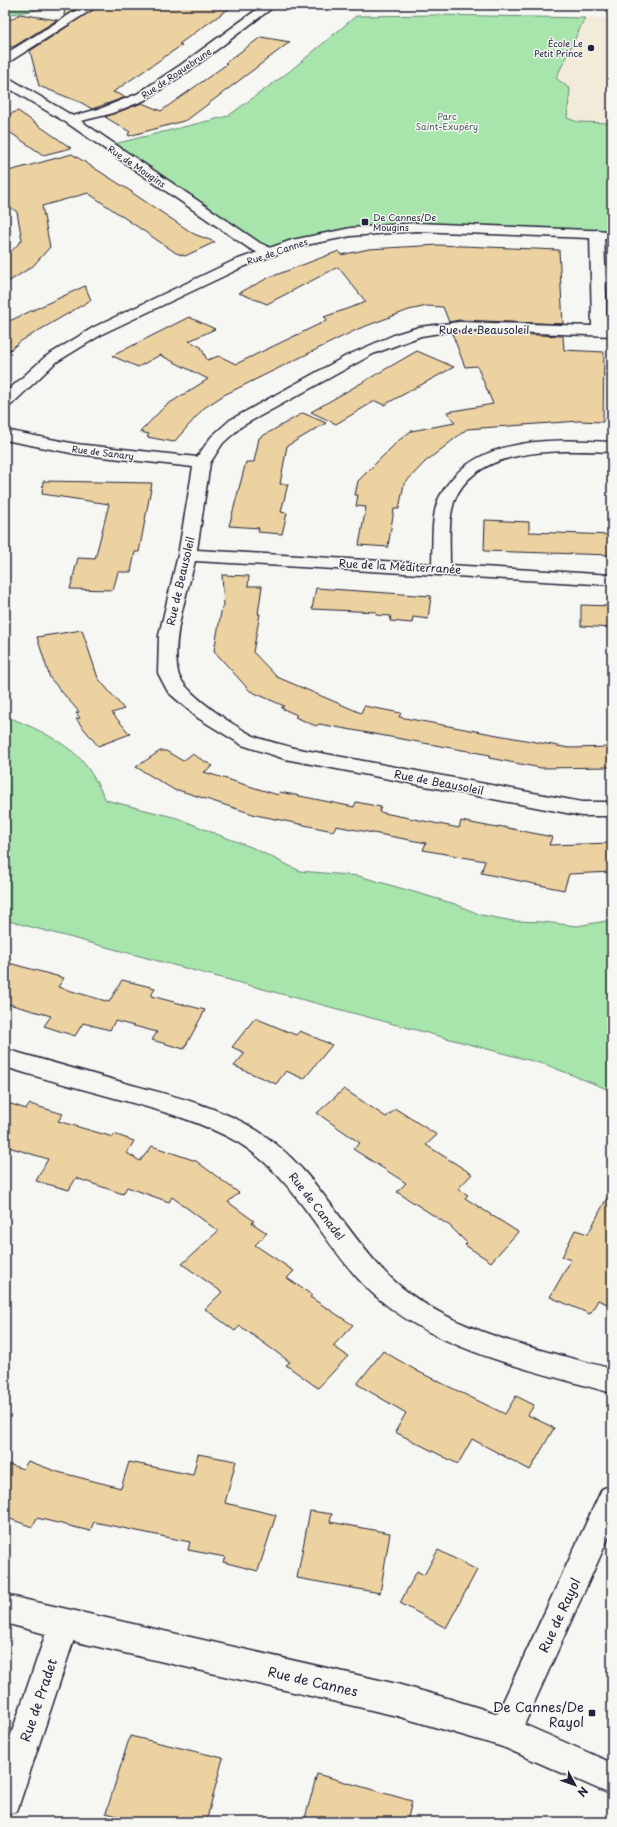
<svg xmlns="http://www.w3.org/2000/svg" width="617" height="1827" font-family="'Playpen Sans',sans-serif">
<style>
.built{fill:#f3ebda}
.green{fill:#a7e5ac;stroke:#648474}
.building{fill:#ecd2a1;stroke:#22223b}
.lines{fill:none;stroke-linecap:round;stroke-linejoin:round}
.street-casing{stroke:#22223b;stroke-width:3}
.secondary-casing{stroke:#22223b;stroke-width:3}
.street{fill:#f6f6f2;fill-rule:evenodd}
.secondary{fill:#f6f6f2;fill-rule:evenodd}
.poi-dot{fill:#22223b;stroke:#f6f6f2;stroke-width:1.5}
.labels{text-anchor:middle;dominant-baseline:central;stroke-width:3;stroke-linejoin:round;paint-order:stroke}
.far-poi-label{font-size:9px;fill:#22223b;stroke:#f6f6f2;text-anchor:end}
.far-street-label{font-size:9px;fill:#22223b;stroke:#f6f6f2}
.far-park-label{font-size:9px;fill:#4a5c5d;stroke:#f6f6f2}
.street-label{font-size:11px;fill:#22223b;stroke:#f6f6f2}
.near-street-label{font-size:13px;fill:#22223b;stroke:#f6f6f2}
.near-poi-label{font-size:13px;fill:#22223b;stroke:#f6f6f2;text-anchor:end}
</style>
<rect width="100%" height="100%" fill="#f6f6f2"/>
<filter id="ink" filterUnits="userSpaceOnUse"><feTurbulence type="fractalNoise" baseFrequency=".025" numOctaves="2"/><feDisplacementMap in="SourceGraphic" scale="8" xChannelSelector="R" yChannelSelector="G"/><feConvolveMatrix kernelMatrix="1 2 1 2 8 2 1 2 1" color-interpolation-filters="sRGB"/></filter>
<g filter="url(#ink)">
<!-- built -->
<path class="built" d="M585,18H612V123L578,122L566,118L570,89L556,78Z"/>
<!-- green -->
<path class="green" d="M5,5H70L5,15Z
M438,15L585,18L556,78L570,89L567,118L578,122L612,123V235L371,230L268,252L106,146L228,116L290,71L356,16Z
M5,716C27,724 55,737 73,752C88,764 97,783 106,800L177,818L219,835L251,847L300,871L359,876L455,904L481,915L513,921L544,922L577,926L612,920V1052L607,1059L612,1064V1091L547,1065L5,920Z"/>
<!-- building -->
<path class="building" d="M65,5H82L64,16Z
M100,5H234L179,44L182,45L113,92L126,97L92,109L82,103L39,86L30,51Z
M20,14L57,20L13,47L5,46V23Z
M261,37L290,42L187,120L129,136L128,134L130,132L105,117L142,103L161,111L227,64L225,63Z
M18,111L71,148L43,155L5,129V116Z
M72,154L132,192H131L194,234L215,242L185,256L176,253L88,193L42,206L50,247L33,266L5,284V258L22,240L17,212L5,203V172Z
M438,245L559,250L563,324L459,320L449,322L443,307L427,306L409,310L358,329L224,395L204,408L174,442L147,437L149,434L140,432L165,406L208,379L160,355L138,367L112,356L189,317L215,329L189,341L201,347L207,360L219,356L236,364L328,320L324,317L366,302L338,267L267,304L239,293L268,278L339,251L341,255L369,249Z
M85,286L91,300L21,341L5,354V323Z
M459,332L563,336L564,350L604,352L603,422L579,421L467,429L425,462L404,484L399,509H394L388,547L359,545L366,507L356,506L358,495H355L358,481L398,441L411,431L455,423L447,412L493,404L477,366L465,367L452,333Z
M417,351L454,367L384,405L375,401L336,424L311,412Z
M303,413L326,423L287,446L280,484H288L281,512L287,513L282,534L258,532L259,528L229,526L246,462H254L259,438Z
M43,481L152,483L139,552H135L131,572H118L113,590L70,589L78,558L95,559L109,504L42,494Z
M485,520L529,522V532L612,535V555L484,551Z
M222,575L249,576L248,586H262L258,614H260L253,652L277,677L361,713L364,706L401,713L399,717L569,748L612,747V767L541,768L489,758L490,755L319,724L316,726L295,717L297,715L281,708L284,706L250,691L214,651L222,607L224,606Z
M316,588L431,596L428,619L413,617L412,623L390,621L391,616L376,615L377,612L312,609Z
M581,605L612,606V628L581,626Z
M82,630L98,678L124,709L112,713L130,734L98,746L76,719L80,718L76,713L79,712L50,678L37,637Z
M160,751H166L183,761L192,754L213,766L204,772L278,795L280,792L354,807L356,802L381,807L379,812L459,828L461,821L497,828L498,826L552,837L549,845L612,843V872L569,874L564,890L481,873L485,861L423,850L426,843L336,826L333,831L256,815L178,790L176,791L136,767Z
M5,962L64,978L58,987L109,1002L122,980L155,988L151,996L205,1010L184,1049L152,1040L157,1032L115,1021L110,1030L83,1023L75,1036L44,1026L51,1016L5,1003Z
M255,1018L296,1035L300,1031L332,1045L304,1079L286,1071L276,1084L234,1066L245,1053L232,1047Z
M344,1089L386,1117L396,1109L437,1135L426,1145L472,1174L458,1189L468,1195L465,1198L518,1232L491,1262L465,1245L467,1243L450,1226L397,1192L406,1183L353,1149L360,1143L317,1113Z
M5,1102L26,1109L30,1104L63,1114L58,1121L113,1137L114,1134L134,1141L127,1153L140,1161L152,1146L196,1161L239,1193L228,1202L254,1221L252,1223L267,1233L255,1245L294,1271L287,1278L312,1295L310,1297L353,1325L333,1346L348,1356L318,1388L286,1365L290,1362L240,1326L235,1331L205,1309L222,1292L182,1264L218,1231L172,1197L169,1202L127,1187L123,1194L76,1178L69,1190L36,1181L48,1159L5,1146Z
M612,1188V1306L598,1300L590,1314L550,1297L571,1260L562,1257L575,1230L588,1234Z
M383,1351L419,1372L505,1414L516,1396L534,1405L528,1415L554,1428L530,1470L472,1439L458,1464L395,1432L406,1413L357,1384Z
M198,1454L236,1461L225,1503L276,1515L258,1571L223,1562L225,1557L188,1550L190,1542L94,1522L90,1531L37,1518L32,1527L5,1517V1463L23,1469L28,1461L58,1472L121,1488L129,1462L193,1475Z
M310,1511L332,1514L330,1522L390,1533L380,1593L297,1578Z
M438,1550L477,1570L446,1628L400,1603L417,1571L424,1575Z
M130,1736L223,1758L206,1822H141L106,1813Z
M317,1774L412,1801L407,1822H304Z"/>
<g class="lines">
<defs>
<path id="street" d="M85,5H99L9,62L5,63V54Z
M263,5H276L190,70L145,100L110,114L81,121L260,243L273,249L275,252L273,255H263L250,249L67,123L5,86V77L9,78L73,116L102,108L137,94L182,64Z
M597,230L602,231L604,234L607,326H612V336L459,330L421,336L373,354L251,421L242,426L223,443L210,463L197,550L432,564C433,544 431,522 437,503C439,496 443,491 447,485C483,435 558,439 612,442V452C564,450 474,445 454,502C448,521 450,544 450,565L612,575V585L195,561C187,594 171,638 178,672C181,692 237,728 256,737C268,742 282,744 294,748L582,802H612V816H582L285,759L242,745L198,718L168,692L158,673L159,635L178,555L193,467L76,454L5,440V430L76,444L197,457L211,437L230,420L346,356L396,334L419,327L459,322L592,326L590,234L592,231Z
M5,1049C47,1061 89,1073 132,1085C174,1096 220,1107 258,1131C311,1165 339,1222 381,1268C439,1331 533,1347 612,1369V1393C529,1369 425,1349 363,1284C320,1239 294,1177 239,1143C203,1122 162,1111 122,1100C83,1089 44,1079 5,1067Z
M612,1485V1530L516,1743L505,1748L494,1743L489,1732L494,1721L602,1489Z
M64,1609L75,1614L79,1624L21,1799L17,1811L5,1815V1752L49,1624L53,1614Z"/>
<path id="secondary" d="M416,223L612,231V239L416,231L351,236L296,247L243,267L104,333L55,363L11,405L5,407V393L45,357L94,327L233,261L292,240L351,228Z
M5,1595L397,1684L447,1698L505,1716L612,1763V1795L503,1747L397,1716L64,1639L5,1623Z"/>
</defs>
<!-- street casing -->
<use href="#street" class="street-casing"/>
<!-- secondary casing -->
<use href="#secondary" class="secondary-casing"/>
<!-- street -->
<use href="#street" class="street"/>
<!-- secondary -->
<use href="#secondary" class="secondary"/>
</g>
</g>
<!-- markers -->
<g class="poi-dot">
<circle cx="591" cy="48" r="4"/>
<rect x="361" y="218" width="8" height="8" rx="2"/>
<rect x="588" y="1709" width="8" height="8" rx="2"/>
</g>
<g class="labels">
<!-- far-poi labels -->
<g class="far-poi-label">
<text x="583" y="43">École Le<tspan x="583" dy="10">Petit Prince</tspan></text>
<text x="373" y="217" text-anchor="start">De Cannes/De<tspan x="373" dy="10">Mougins</tspan></text>
</g>
<!-- far-street labels -->
<g class="far-street-label">
<text transform="translate(176 73) rotate(-34)">Rue de Roquebrune</text>
<text transform="translate(137 166) rotate(34)">Rue de Mougins</text>
<text transform="translate(277 251) rotate(-19)">Rue de Cannes</text>
<text transform="translate(103 452) rotate(7)">Rue de Sanary</text>
</g>
<!-- far-park labels -->
<g class="far-park-label">
<text x="447" y="116">Parc<tspan x="447" dy="10">Saint-Exupéry</tspan></text>
</g>
<!-- street labels -->
<g class="street-label">
<text x="484" y="329">Rue de Beausoleil</text>
<text transform="translate(400 566) rotate(3)">Rue de la Méditerranée</text>
<text transform="translate(180 581) rotate(-77)">Rue de Beausoleil</text>
<text transform="translate(439 782) rotate(11)">Rue de Beausoleil</text>
<text transform="translate(317 1206) rotate(52)">Rue de Canadel</text>
</g>
<!-- near-street labels -->
<g class="near-street-label">
<text transform="translate(559 1615) rotate(-65)">Rue de Rayol</text>
<text transform="translate(313 1681) rotate(13)">Rue de Cannes</text>
<text transform="translate(38 1700) rotate(-71)">Rue de Pradet</text>
</g>
<!-- near-poi labels -->
<g class="near-poi-label">
<text x="584" y="1706">De Cannes/De<tspan x="584" dy="15">Rayol</tspan></text>
</g>
</g>
<!-- margin -->
<rect width="617" height="1827" fill="none" stroke="#f6f6f2" stroke-width="20"/>
<rect x="10" y="10" width="597" height="1807" fill="none" stroke="#22223b" stroke-width="1.5" filter="url(#ink)"/>
<!-- north arrow -->
<g transform="translate(575 1785) rotate(131)" stroke="#f6f6f2" stroke-width="3" paint-order="stroke">
<path d="M0-3L7 15L0 10L-7 15Z" fill="#22223b"/>
<text y="-6" font-size="11" font-weight="bold" text-anchor="middle" fill="#22223b">N</text>
</g>
</svg>
